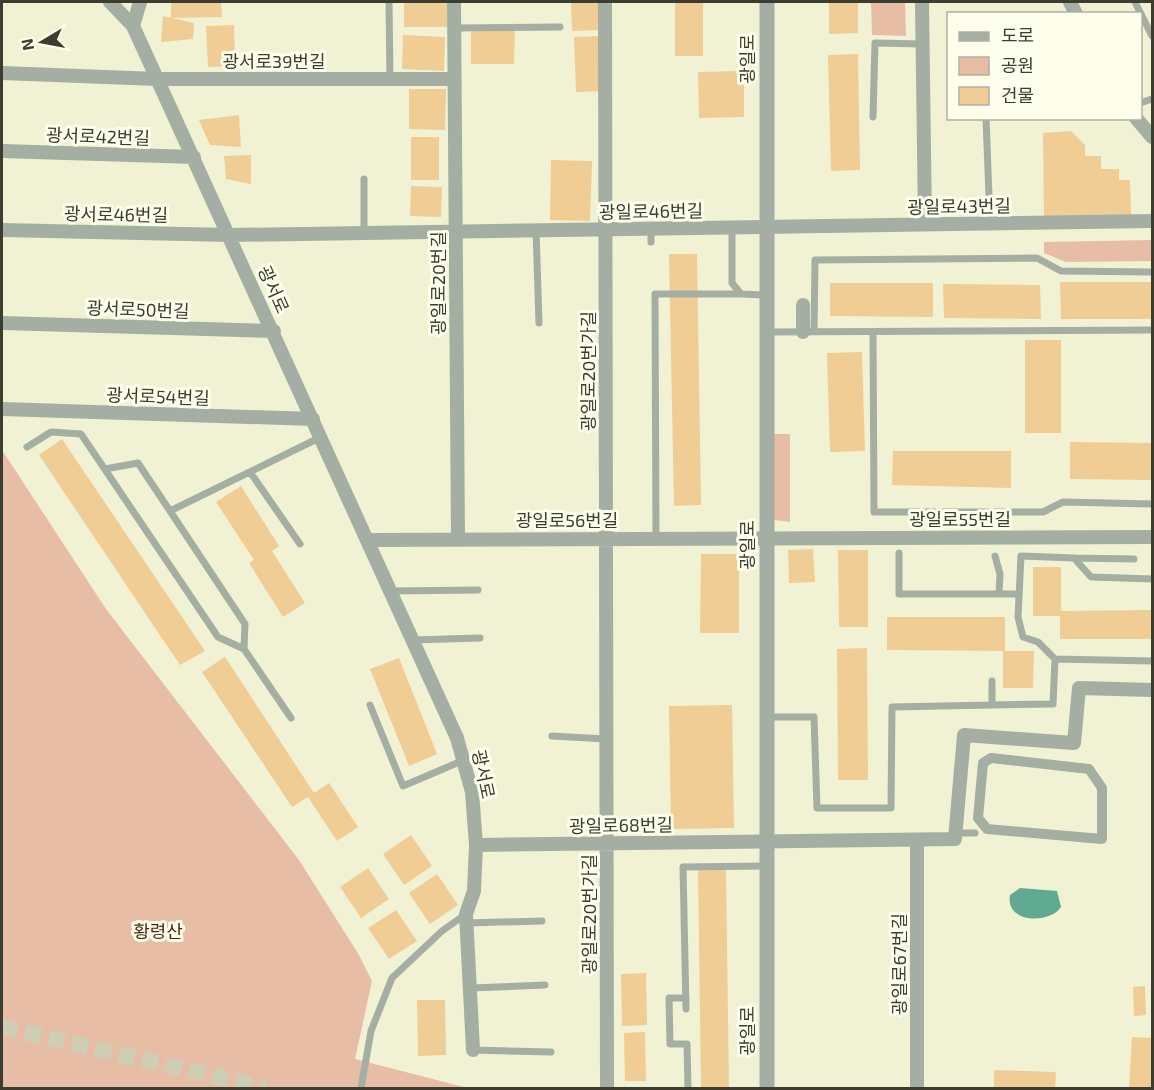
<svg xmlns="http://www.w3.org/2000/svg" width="1154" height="1090" font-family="'Exo 2','Noto Sans KR',sans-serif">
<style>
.green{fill:#e8bda6}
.water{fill:#60aa91}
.building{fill:#f0cd94}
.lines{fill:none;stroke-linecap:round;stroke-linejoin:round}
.trunk-tunnel{stroke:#cdceb3;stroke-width:16;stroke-dasharray:16 8;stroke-linecap:butt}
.service{stroke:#a5aea3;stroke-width:7}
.pedestrian{stroke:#a5aea3;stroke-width:10}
.minor{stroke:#a5aea3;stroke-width:14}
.tertiary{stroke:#a5aea3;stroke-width:15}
.labels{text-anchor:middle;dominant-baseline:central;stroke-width:6;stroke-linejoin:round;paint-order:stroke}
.street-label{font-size:18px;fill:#3c3c30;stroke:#fdffec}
.park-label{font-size:18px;fill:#4e2710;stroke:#fdffec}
</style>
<rect width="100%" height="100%" fill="#f1f2d4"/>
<!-- green -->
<path class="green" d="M871,2H905L906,36L872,35Z
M1152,240V261L1066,262L1044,253V242Z
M767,434H790V522L767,519Z
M2,450L106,609L299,860L359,955L372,981L355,1059L468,1088H2Z"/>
<!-- water -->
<path class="water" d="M1020,888L1057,891L1061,907C1050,924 1005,924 1010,895Z"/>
<!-- building -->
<path class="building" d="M171,2H221L222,17L171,18Z
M404,2H447V27H404Z
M571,2H601L602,30L572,31Z
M675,2H703V56H675Z
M829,2H858V33L829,34Z
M163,16L194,23L193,39L161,42Z
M234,25L235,66L208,67L206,26Z
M471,30H515L514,64H471Z
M403,35L445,37L444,71L402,69Z
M603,36L605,91L576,92L574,37Z
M858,54L860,170L831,171L828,55Z
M744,71V117L699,118L698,72Z
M409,89H446L445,130L409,129Z
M239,115L241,147L210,145L199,120Z
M1071,131L1085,145V156H1101V169H1119V180H1130L1131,215L1044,217L1043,133Z
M411,137H439V180H411Z
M251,155V184L226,179L224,156Z
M551,160L592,161L590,221L550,220Z
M411,186L442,187L441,217L410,216Z
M669,254H697L701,505L674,506Z
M1060,282H1152V319H1061Z
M830,283H933V317L830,316Z
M943,284L1040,285L1041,319L944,318Z
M1025,340H1061V433H1025Z
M862,352L865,451L830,452L827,353Z
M62,439L205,651L180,665L39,455Z
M1070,442L1152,443V480L1070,479Z
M893,451H1011V488L892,485Z
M241,486L279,546L272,551L305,603L283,617L249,563L254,560L216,502Z
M813,549L815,582L789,583L788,550Z
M838,550H868V627H839Z
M701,554H739V633H700Z
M1033,567H1061V611L1152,610V639H1060V616H1033Z
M887,617H1005V651L887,650Z
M867,648L868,780H838L837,649Z
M1003,651H1034L1033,688H1003Z
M225,657L314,793L329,783L358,827L337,841L308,797L292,807L202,672Z
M399,658L437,754L409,766L370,669Z
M732,705L734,828L671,829L669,706Z
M411,835L432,866L404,885L383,854Z
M368,868L389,899L361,918L340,887Z
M698,870H726L729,1088H701Z
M437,874L458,905L430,924L409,893Z
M396,910L417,941L389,959L368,928Z
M646,973L647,1025L622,1026L621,974Z
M1145,986L1146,1015L1134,1016L1133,987Z
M417,1000H445L446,1055L418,1056Z
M645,1032L646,1081H625L624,1033Z
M1132,1037L1152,1038V1088H1129Z
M994,1070L1056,1072L1055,1088H994Z"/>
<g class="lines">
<!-- trunk-tunnel -->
<path class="trunk-tunnel" d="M2,1027L265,1088"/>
<!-- service -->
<path class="service" d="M389,2L390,79
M1135,2L1152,36
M454,28L560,27
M1140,103L1152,99
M873,117L875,43L922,44
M986,118L990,223
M364,179V233
M651,229V242
M536,230L539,323
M732,234V283L741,294L767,295
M767,332L1152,330
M814,332L815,260L1037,258L1061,271L1152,272
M873,332L874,512H1043L1063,502L1152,504
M27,447L51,432L81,434L218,637L244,649L291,718
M105,469L138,463L170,511
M250,472L300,544
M656,538L655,294H741
M899,553V594H1019
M995,556L1000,574L999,594
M1074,558L1134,559
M1152,579L1091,577L1074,558L1021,556L1018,617L1023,637L1038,642L1055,659L1152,661
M391,591L478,590
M413,640L480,638
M244,649L245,624L170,511L321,437
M370,705L403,786L464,760
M992,705L1053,704L1055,659
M767,717H814L817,808H891L892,707L992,705V681
M552,736L606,739
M956,833H975
M466,923L542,921
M470,988L545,985
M686,998H669L670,1044H687L688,1088
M686,1009L683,867L767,866
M473,1050L551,1052
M361,1088L371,1031L392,978L442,931L466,914"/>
<!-- pedestrian -->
<path class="pedestrian" d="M991,758L1089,769L1102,788V839L987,829L978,818L983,763Z"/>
<!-- minor -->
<path class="minor" d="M110,2L133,26L457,738L472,792L476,845L474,891L466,914L473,1050
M454,2L458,538
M605,2L607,1088
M922,2L925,224
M1070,2L1076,14
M133,26L140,2
M2,73L157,79H454
M1136,118L1152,137
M2,151L194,157
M2,230L230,235L1152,221
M2,323L274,331
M803,332V305
M2,409L313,419
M368,540L1152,537
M917,840V1088
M476,845L955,839L964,735L1074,743L1079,688L1152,690"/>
<!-- tertiary -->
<path class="tertiary" d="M767,2V1088"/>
</g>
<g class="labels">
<!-- street labels -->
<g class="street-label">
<text transform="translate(747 59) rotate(-90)">광일로</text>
<text x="274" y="61">광서로39번길</text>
<text transform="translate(98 136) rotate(2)">광서로42번길</text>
<text transform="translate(959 206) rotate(-1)">광일로43번길</text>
<text transform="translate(651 211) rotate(-1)">광일로46번길</text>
<text transform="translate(116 214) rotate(1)">광서로46번길</text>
<text transform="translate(438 283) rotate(-90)">광일로20번길</text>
<text transform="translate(274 289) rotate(66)">광서로</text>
<text transform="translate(138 309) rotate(2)">광서로50번길</text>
<text transform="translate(588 371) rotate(-90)">광일로20번가길</text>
<text transform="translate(158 396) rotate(2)">광서로54번길</text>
<text x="960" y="519">광일로55번길</text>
<text x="567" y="520">광일로56번길</text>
<text transform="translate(747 545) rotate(-90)">광일로</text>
<text transform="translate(484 774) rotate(78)">광서로</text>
<text transform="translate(621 825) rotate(-1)">광일로68번길</text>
<text transform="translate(589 914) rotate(-90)">광일로20번가길</text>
<text transform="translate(899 964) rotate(-90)">광일로67번길</text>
<text transform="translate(747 1031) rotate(-90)">광일로</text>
</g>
<!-- park labels -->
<g class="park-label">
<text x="158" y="931">황령산</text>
</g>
</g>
<!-- border -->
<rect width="1154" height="1090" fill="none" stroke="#3c3c30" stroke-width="6"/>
<!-- legend -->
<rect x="947" y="12" width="195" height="108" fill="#fdffec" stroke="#b0b1a1" stroke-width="1.5"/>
<rect x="959" y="32" width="30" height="9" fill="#a5aea3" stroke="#b0b1a1" stroke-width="1.5"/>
<text x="1001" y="42" font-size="18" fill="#3c3c30">도로</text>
<rect x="959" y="57" width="30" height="18" fill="#e8bda6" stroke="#b0b1a1" stroke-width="1.5"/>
<text x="1001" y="72" font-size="18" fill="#3c3c30">공원</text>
<rect x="959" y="87" width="30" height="18" fill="#f0cd94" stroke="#b0b1a1" stroke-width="1.5"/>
<text x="1001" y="102" font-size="18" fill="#3c3c30">건물</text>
<!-- north arrow -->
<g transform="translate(42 42) rotate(260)" stroke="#fdffec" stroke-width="4.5" paint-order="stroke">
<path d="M0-4.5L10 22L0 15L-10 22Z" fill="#3c3c30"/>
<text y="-9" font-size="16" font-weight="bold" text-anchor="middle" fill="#3c3c30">N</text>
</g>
</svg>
